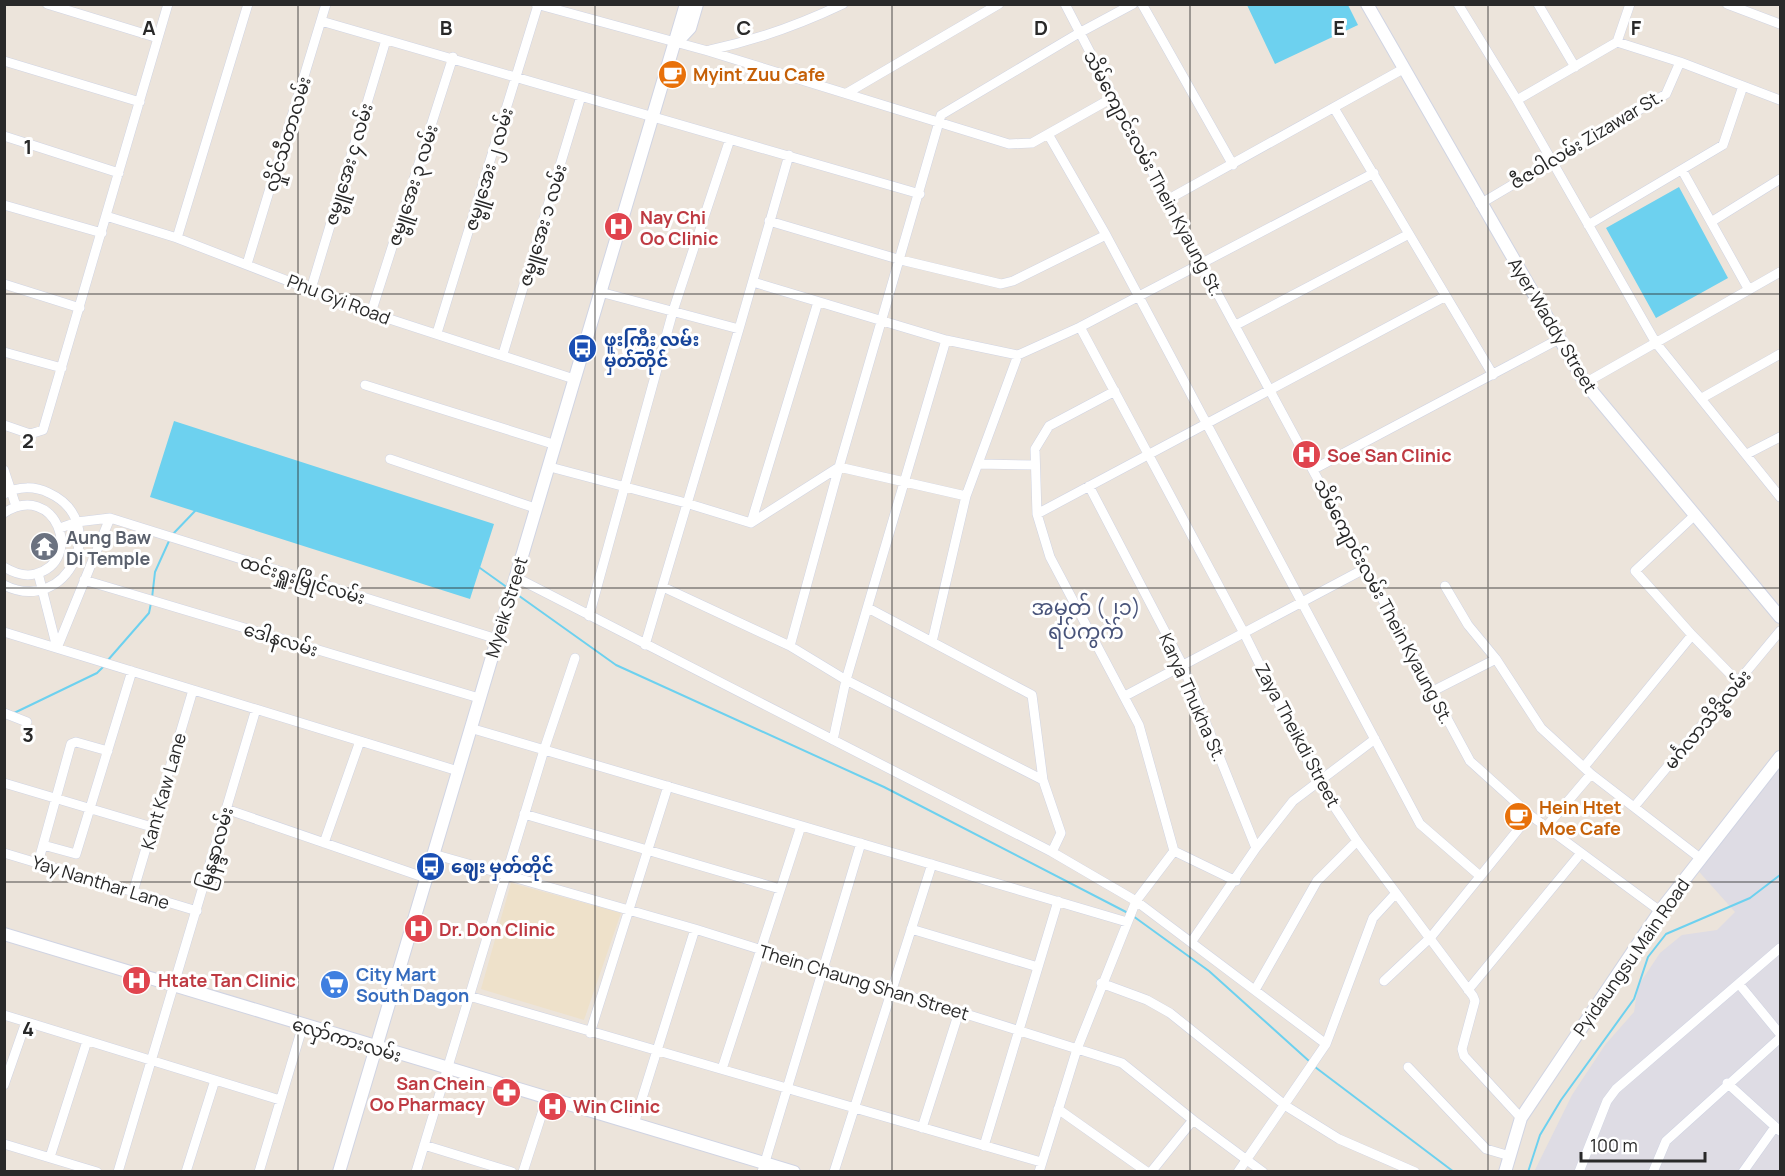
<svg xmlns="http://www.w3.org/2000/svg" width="1785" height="1176" font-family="Manrope,'Noto Sans Myanmar',sans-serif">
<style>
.industrial{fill:#dedce4}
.education{fill:#eee1ca}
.water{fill:#6dd1ef}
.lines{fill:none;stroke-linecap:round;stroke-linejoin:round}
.stream{stroke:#6dd1ef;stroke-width:2}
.street-casing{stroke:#d0d4e3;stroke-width:10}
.secondary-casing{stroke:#d0d4e3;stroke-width:14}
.street{stroke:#fff;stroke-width:9}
.secondary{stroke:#fff;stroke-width:12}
.grid{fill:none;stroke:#292929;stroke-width:1.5;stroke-opacity:0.55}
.labels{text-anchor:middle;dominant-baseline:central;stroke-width:6;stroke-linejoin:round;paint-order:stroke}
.food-label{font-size:18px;font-weight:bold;fill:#c56008;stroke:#fff;text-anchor:start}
.street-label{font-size:18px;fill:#292929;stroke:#fff}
.health-label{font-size:18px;font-weight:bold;fill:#be3a42;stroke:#fff;text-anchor:start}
.transit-label{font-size:18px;font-weight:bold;fill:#164399;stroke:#fff;text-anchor:start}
.worship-label{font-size:18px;font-weight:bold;fill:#5b616d;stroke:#fff;text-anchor:start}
.shop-label{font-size:18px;font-weight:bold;fill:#366cbe;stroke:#fff;text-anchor:start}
.quarter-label{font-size:21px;fill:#49547a;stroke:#fff}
.grid-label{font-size:20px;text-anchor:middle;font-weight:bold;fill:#292929;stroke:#fff;stroke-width:6;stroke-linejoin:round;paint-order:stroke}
</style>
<rect width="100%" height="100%" fill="#ece4db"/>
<!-- industrial -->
<path class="industrial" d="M1780,757V1171L1534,1172L1572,1095L1605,1045L1634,1012L1638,986L1660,953L1682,935L1717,930L1735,912L1694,866Z"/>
<!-- education -->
<path class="education" d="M511,883L621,913L584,1020L481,989Z"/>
<!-- water -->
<path class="water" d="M1247,5H1348L1358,25L1275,64Z
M1679,187L1728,278L1656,318L1606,228Z
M174,421L494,524L470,599L150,497Z"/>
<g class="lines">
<!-- stream -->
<path class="stream" d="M172,535L195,511
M480,568L508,588
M515,593L616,665L884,787L1128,913
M152,598L155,572L169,541
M108,660L149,613L151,603
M12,714L97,673L103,667
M1133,916L1209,971L1309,1061
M1315,1067L1454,1172
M1528,1172L1540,1135L1561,1100L1634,999L1648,957L1666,934L1750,898L1780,875"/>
<defs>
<path id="street" d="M47,4L158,38
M536,4L708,51L1009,144L1032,143L1112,98
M1065,4L1167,200L1470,761L1530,815L1660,911
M1142,4L1233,165
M1458,4L1517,100L1656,343L1780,497
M1538,4L1575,67
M1727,4L1780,24
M321,21L920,194
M1617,42L1680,62L1780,100
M710,50C757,40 799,25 843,4
M4,61L140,102
M847,93L999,4
M1517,100L1617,42L1630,4
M1334,108L1493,375
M1048,134L1106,235L1420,824L1480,876
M4,136L119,173
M1682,170L1749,290
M1167,200L1403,69
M1480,204L1666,94L1680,62
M4,205L102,233
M106,216L177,238L371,313L574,379
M769,221L901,260L1001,284L1013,281L1106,235
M1711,222L1780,179
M1588,225L1723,145L1743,86
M177,238L248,4
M247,264L326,4
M753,282L946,340L1018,355L1080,327L1374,173
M4,284L80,308
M311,289L386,40
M600,292L739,329L789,155
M371,313L453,57
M1236,325L1409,234
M1080,327L1244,633L1318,782L1357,841L1473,996L1475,1001L1462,1049L1464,1056L1521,1118
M437,333L538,5
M4,352L62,368
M503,354L581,96
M1585,383L1780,272
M365,385L556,445
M1115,391L1049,426L1035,449L1037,514L1050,557L1139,725L1174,851L1236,881
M1702,398L1780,354
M4,425L30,434L43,430L168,4
M1747,454L1780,437
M390,459L535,508
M978,464L1035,465
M550,467L686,503L751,523L839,467L941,115L1079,33L1133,4
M1314,469L1559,339
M4,470L16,506
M1089,486L1183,666L1256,848
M4,494C18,486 35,486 49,493C112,522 67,617 4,585
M4,513C55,480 86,561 35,574C24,577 14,573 4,567
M1037,514L1446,296
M1695,515L1635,571L1692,635L1738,682
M751,523L818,302
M60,528L77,522L110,518L497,639
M38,573L57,648
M515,577L1052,852L1136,901L1326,1044
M84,580L479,698
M1445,586L1468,625L1496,659
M663,587L790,646L846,680L1043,780
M868,608L1032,695L1043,780L1061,833L1052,852
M589,616L673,311L730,139
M4,632L458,771
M932,642L966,496L1018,355
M645,645L739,329
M790,646L839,467L966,496
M57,648L110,518
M1433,691L1496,659L1541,728L1591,774L1700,858
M1125,696L1366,568
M4,713L27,722
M470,728L1127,922
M833,740L846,680L946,340
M1584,767L1692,635
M4,783L152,827
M1634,807L1780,631
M226,809L426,878
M524,814L780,889
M1546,827L1591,774
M324,843L360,741
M43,845L76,854L132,671
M4,853L197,911
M433,854L695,929L1122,1063L1193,1120L1263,1172
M38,863L71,744L76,742L108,751
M133,892L193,690
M911,929L1038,967
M1192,941L1256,848L1293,801L1375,739
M1384,981L1431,937L1530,815
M1101,983L1147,1000L1170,1013L1286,1106L1339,1139L1415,1172
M1739,984L1780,1034
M1255,990L1317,881L1357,841
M1468,990L1581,853
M469,996L1041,1162
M4,1015L280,1100
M590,1033L668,786
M1408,1067L1486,1149L1510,1156
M722,1069L801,826
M1727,1083L1780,1131
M4,1085L26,1022
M1058,1109L1147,1172
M634,1124L695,929
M922,1128L959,1012
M4,1144L97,1172
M424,1145L512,1172
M984,1146L1058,901
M50,1157L87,1041
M118,1172L256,709
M186,1172L215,1080
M259,1172L303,1025
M416,1172L544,750L575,658
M523,1172L547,1098
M762,1172L861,843
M834,1172L932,864
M1039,1172L1077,1049L1136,901L1174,851
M1151,1172L1193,1120
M1238,1172L1326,1044L1373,918L1396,893
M1579,1172L1607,1101L1616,1089L1780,948
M1653,1172L1666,1141L1780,1038
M1743,1172L1775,1127"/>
<path id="secondary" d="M1367,4L1585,383L1780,617
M676,43L690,28L697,4
M4,934L794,1172
M339,1172L686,4
M1505,1172L1521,1118L1660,911L1780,757"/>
</defs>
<!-- street casing -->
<use href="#street" class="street-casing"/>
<!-- secondary casing -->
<use href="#secondary" class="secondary-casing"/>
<!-- street -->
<use href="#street" class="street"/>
<!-- secondary -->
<use href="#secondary" class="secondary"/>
</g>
<!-- grid -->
<path class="grid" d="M298,4V1172M595,4V1172M892,4V1172M1190,4V1172M1488,4V1172M4,294H1780M4,588H1780M4,882H1780"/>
<!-- icons -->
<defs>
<symbol id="cafe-disc" viewBox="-11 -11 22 22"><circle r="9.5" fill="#e8710a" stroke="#fff"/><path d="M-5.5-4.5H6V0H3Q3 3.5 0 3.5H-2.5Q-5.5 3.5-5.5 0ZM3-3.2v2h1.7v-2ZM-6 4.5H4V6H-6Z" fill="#fff"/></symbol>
<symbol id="hospital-disc" viewBox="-11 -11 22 22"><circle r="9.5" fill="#e0444e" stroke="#fff"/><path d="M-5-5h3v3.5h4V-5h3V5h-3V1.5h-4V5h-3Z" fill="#fff"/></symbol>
<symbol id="bus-disc" viewBox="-11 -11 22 22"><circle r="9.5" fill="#1a4fb4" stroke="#fff"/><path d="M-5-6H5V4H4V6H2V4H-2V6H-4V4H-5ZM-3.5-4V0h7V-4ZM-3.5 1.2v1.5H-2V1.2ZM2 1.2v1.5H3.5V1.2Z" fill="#fff"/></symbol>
<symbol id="temple-disc" viewBox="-11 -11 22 22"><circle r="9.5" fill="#6b7280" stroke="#fff"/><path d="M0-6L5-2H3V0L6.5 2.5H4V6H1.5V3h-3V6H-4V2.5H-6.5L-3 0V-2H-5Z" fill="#fff"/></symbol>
<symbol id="supermarket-disc" viewBox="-11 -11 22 22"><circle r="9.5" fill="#3f7fe0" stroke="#fff"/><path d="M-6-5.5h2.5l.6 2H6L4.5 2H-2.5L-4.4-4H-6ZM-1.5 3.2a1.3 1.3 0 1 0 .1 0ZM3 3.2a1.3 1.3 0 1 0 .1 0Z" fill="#fff"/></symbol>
<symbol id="pharmacy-disc" viewBox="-11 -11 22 22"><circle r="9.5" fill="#e0444e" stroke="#fff"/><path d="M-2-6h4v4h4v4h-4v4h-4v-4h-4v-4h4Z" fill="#fff"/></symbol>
</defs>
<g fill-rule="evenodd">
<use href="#cafe-disc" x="656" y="58" width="33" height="33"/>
<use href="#hospital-disc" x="602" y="210" width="33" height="33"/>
<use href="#bus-disc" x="566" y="332" width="33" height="33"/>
<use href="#hospital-disc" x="1290" y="438" width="33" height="33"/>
<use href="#temple-disc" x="28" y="530" width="33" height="33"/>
<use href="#cafe-disc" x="1502" y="800" width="33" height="33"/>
<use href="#bus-disc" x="414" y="850" width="33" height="33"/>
<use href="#hospital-disc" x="402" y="912" width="33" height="33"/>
<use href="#hospital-disc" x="120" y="964" width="33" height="33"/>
<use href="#supermarket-disc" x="318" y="968" width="33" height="33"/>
<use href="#pharmacy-disc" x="490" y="1076" width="33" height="33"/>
<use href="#hospital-disc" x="536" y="1090" width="33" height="33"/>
</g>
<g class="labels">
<!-- food labels -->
<g class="food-label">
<text x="693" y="74">Myint Zuu Cafe</text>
<text x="1539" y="807">Hein Htet<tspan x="1539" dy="21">Moe Cafe</tspan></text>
</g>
<!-- street labels -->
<g class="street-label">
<text transform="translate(287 134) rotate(-73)">လှိုင်သီတာလမ်း</text>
<text transform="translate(1586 139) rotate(-31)">ဇီဇဝါလမ်း Zizawar St.</text>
<text transform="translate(348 164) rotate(-73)">ဇမ္ဗူအေး ၄ လမ်း</text>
<text transform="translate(488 169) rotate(-73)">ဇမ္ဗူအေး ၂ လမ်း</text>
<text transform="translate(1154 173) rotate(62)">သိမ်ကျောင်းလမ်း Thein Kyaung St.</text>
<text transform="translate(412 185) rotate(-72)">ဇမ္ဗူအေး ၃ လမ်း</text>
<text transform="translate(542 225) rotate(-73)">ဇမ္ဗူအေး ၁ လမ်း</text>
<text transform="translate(339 299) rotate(21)">Phu Gyi Road</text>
<text transform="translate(1553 325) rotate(59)">Ayer Waddy Street</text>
<text transform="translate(303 579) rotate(17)">ထင်းရှူးမြိုင်လမ်း</text>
<text transform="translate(1384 601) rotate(62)">သိမ်ကျောင်းလမ်း Thein Kyaung St.</text>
<text transform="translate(506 607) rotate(-73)">Myeik Street</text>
<text transform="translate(281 639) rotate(17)">ဒေါနလမ်း</text>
<text transform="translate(1193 697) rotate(66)">Karya Thukha St.</text>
<text transform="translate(1707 719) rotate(-50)">မင်္ဂလာသိဒ္ဓိလမ်း</text>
<text transform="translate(1298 735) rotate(62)">Zaya Theikdi Street</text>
<text transform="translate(163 791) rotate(-74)">Kant Kaw Lane</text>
<text transform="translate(215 848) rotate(-74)">မြနန္ဒာလမ်း</text>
<text transform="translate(101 882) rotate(17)">Yay Nanthar Lane</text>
<text transform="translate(1631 957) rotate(-55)">Pyidaungsu Main Road</text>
<text transform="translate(864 982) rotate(17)">Thein Chaung Shan Street</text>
<text transform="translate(347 1039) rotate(17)">လှော်ကားလမ်း</text>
</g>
<!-- health labels -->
<g class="health-label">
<text x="640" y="217">Nay Chi<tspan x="640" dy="21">Oo Clinic</tspan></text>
<text x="1327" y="455">Soe San Clinic</text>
<text x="439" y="929">Dr. Don Clinic</text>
<text x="158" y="980">Htate Tan Clinic</text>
<text x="485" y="1083" text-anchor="end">San Chein<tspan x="485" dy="21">Oo Pharmacy</tspan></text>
<text x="573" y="1106">Win Clinic</text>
</g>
<!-- transit labels -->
<g class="transit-label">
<text x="604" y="339">ဖူးကြီး လမ်း<tspan x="604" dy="21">မှတ်တိုင်</tspan></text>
<text x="451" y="866">ဈေး မှတ်တိုင်</text>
</g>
<!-- worship labels -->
<g class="worship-label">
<text x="66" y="537">Aung Baw<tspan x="66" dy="21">Di Temple</tspan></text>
</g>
<!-- shop labels -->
<g class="shop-label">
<text x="356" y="974">City Mart<tspan x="356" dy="21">South Dagon</tspan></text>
</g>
<!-- quarter labels -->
<g class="quarter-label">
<text x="1086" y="607">အမှတ် (၂၁)<tspan x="1086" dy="24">ရပ်ကွက်</tspan></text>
</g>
</g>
<g class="grid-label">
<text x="149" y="35">A</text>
<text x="446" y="35">B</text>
<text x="744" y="35">C</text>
<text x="1041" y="35">D</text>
<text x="1339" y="35">E</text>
<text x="1636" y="35">F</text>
<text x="28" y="154">1</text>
<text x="28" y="448">2</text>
<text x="28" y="742">3</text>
<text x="28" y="1036">4</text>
</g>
<!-- border -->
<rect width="1785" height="1176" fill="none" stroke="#292929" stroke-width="12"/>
<!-- scale -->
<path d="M1581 1152v9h124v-9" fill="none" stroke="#292929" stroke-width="3"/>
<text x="1590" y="1152" font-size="18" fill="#292929" stroke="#ffffff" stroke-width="4.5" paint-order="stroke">100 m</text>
</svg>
